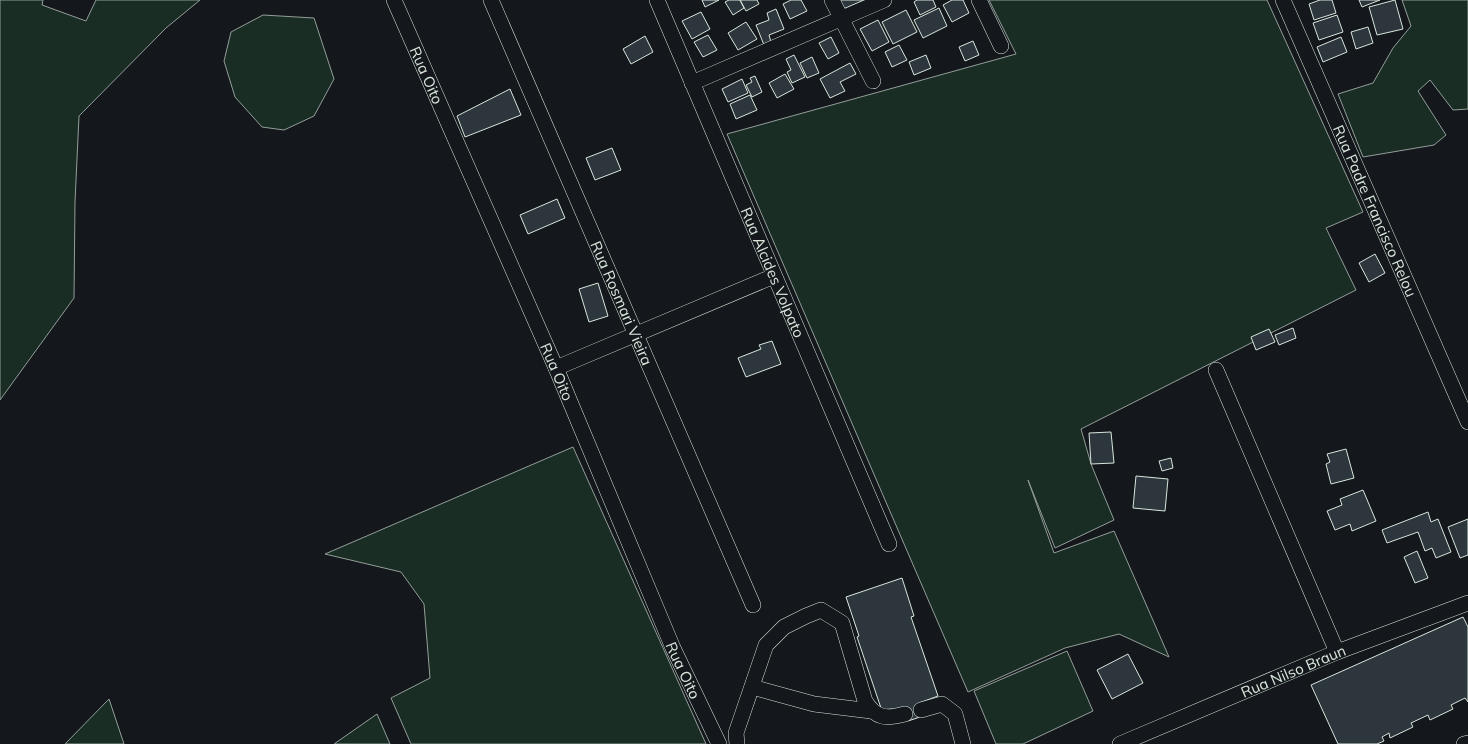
<svg xmlns="http://www.w3.org/2000/svg" width="1468" height="744" font-family="Mulish,sans-serif">
<style>
.green{fill:#1a2d24;stroke:#939e99}
.building{fill:#2c363c;stroke:#d8e6dc}
.lines{fill:none;stroke-linecap:round;stroke-linejoin:round}
.minor-casing{stroke:#d8e6dc;stroke-width:16}
.minor{stroke:#14181c;stroke-width:15}
.labels{text-anchor:middle;dominant-baseline:central;stroke-width:3;stroke-linejoin:round;paint-order:stroke}
.street-label{font-size:15px;fill:#d8e6dc;stroke:#14181c}
</style>
<rect width="100%" height="100%" fill="#14181c"/>
<!-- green -->
<path class="green" d="M0,0H43L42,5L86,21L96,0H200L166,28L79,116L75,202L74,298L0,400Z
M989,0H1267L1363,212L1326,228L1356,290L1081,429L1091,464L1114,520L1055,548L1028,480L1054,553L1114,531L1169,657L1119,634L1065,648L968,692L727,134L1016,54Z
M1402,0H1468V109L1453,110L1430,80L1418,91L1446,135L1434,145L1363,157L1338,94L1373,83L1393,48L1411,26Z
M263,15L314,18L334,79L314,116L284,130L262,127L235,97L224,61L231,32Z
M573,447L706,744H411L391,698L430,678L424,604L401,572L325,554Z
M1067,651L1093,711L1023,744H996L974,691Z
M109,699L124,744H65Z
M377,714L390,744H334Z"/>
<!-- building -->
<path class="building" d="M702,0H719L705,7Z
M729,0H740L744,8L733,15L725,2Z
M740,0H757L759,4L746,11Z
M791,0H801L807,11L790,19L783,4Z
M837,0H864L841,10Z
M917,0H933L936,7L920,15L914,2Z
M952,0H963L969,13L952,22L943,5Z
M1320,0H1332L1336,13L1314,20L1309,4Z
M1359,0H1380L1362,7Z
M1395,0L1403,29L1377,35L1369,7Z
M939,8L947,26L923,38L914,20Z
M776,9L784,29L769,35L771,42L764,45L756,25L769,20L767,13Z
M906,10L917,32L893,44L882,22Z
M701,12L710,29L692,39L682,21Z
M1337,15L1343,32L1319,40L1313,23Z
M878,20L889,42L872,51L860,29Z
M746,22L757,39L738,50L728,33Z
M1368,27L1373,43L1356,49L1351,32Z
M708,35L717,50L703,57L694,42Z
M645,36L653,52L631,64L623,49Z
M831,37L839,53L828,59L819,43Z
M1341,37L1347,52L1323,62L1317,47Z
M973,41L979,55L965,61L959,47Z
M899,45L907,60L892,67L885,52Z
M794,55L805,77L792,83L787,72L791,70L786,59Z
M926,55L931,68L914,75L909,62Z
M812,57L819,73L807,78L800,63Z
M850,63L856,74L840,82L845,91L830,98L820,79Z
M785,74L794,89L777,98L769,83Z
M755,76L762,92L752,97L746,85L752,82L750,78Z
M742,79L748,93L728,102L722,89Z
M510,89L521,115L465,137L457,116Z
M750,95L757,110L736,119L730,104Z
M612,148L621,170L595,180L586,158Z
M557,199L565,218L528,234L520,215Z
M1375,254L1385,273L1369,282L1359,263Z
M598,283L608,316L589,322L579,289Z
M1293,328L1296,338L1279,345L1275,335Z
M1269,329L1275,342L1256,350L1251,337Z
M772,341L781,364L746,377L738,358L761,349L759,345Z
M1111,432L1114,463L1091,464L1089,433Z
M1346,449L1354,478L1331,484L1326,464L1330,462L1327,454Z
M1171,458L1173,468L1162,471L1159,461Z
M1136,476L1168,479L1165,511L1133,508Z
M1363,490L1376,521L1352,531L1350,524L1335,530L1327,511L1342,505L1340,499Z
M1428,512L1431,522L1438,519L1451,552L1436,558L1432,548L1425,551L1418,532L1387,543L1382,530Z
M1468,519V555L1460,558L1448,527Z
M1417,551L1428,578L1415,583L1404,557Z
M902,578L914,616L911,617L938,696L919,703L923,716L908,721L903,708L883,714L857,637L859,636L846,597Z
M1463,617L1468,627V702L1465,698L1451,705L1453,709L1430,720L1428,715L1411,723L1413,727L1390,738L1389,733L1382,737L1384,741L1377,744H1338L1311,685Z
M1128,654L1143,683L1112,699L1097,670Z"/>
<g class="lines">
<defs>
<g id="minor">
<path id="s1" d="M394,0L556,368L673,648L719,744"/>
<path id="s2" d="M491,0L753,605"/>
<path id="s3" d="M657,0L889,544"/>
<path d="M832,0L873,81"/>
<path d="M979,0L1001,46"/>
<path id="s4" d="M1283,0L1468,422"/>
<path d="M692,83L884,0"/>
<path d="M556,368L774,276"/>
<path d="M1216,370L1337,652"/>
<path d="M752,687L814,704L871,711"/>
<path d="M921,710L942,704L955,714L963,744"/>
<path d="M737,744L736,733L766,645L784,627L806,616L821,610L842,623L865,701C876,719 886,719 905,714"/>
<path id="s5" d="M1120,744L1337,652L1468,603"/>
<path d="M1464,744L1468,743"/>
</g>
</defs>
<!-- minor casing -->
<use href="#minor" class="minor-casing"/>
<!-- minor -->
<use href="#minor" class="minor"/>
</g>
<g class="labels">
<!-- street labels -->
<g class="street-label">
<text stroke="none"><textPath href="#s1" startOffset="82">Rua Oito</textPath></text>
<text stroke="none"><textPath href="#s4" startOffset="230">Rua Padre Francisco Relou</textPath></text>
<text stroke="none"><textPath href="#s3" startOffset="296">Rua Alcides Volpato</textPath></text>
<text stroke="none"><textPath href="#s2" startOffset="330">Rua Rosmari Vieira</textPath></text>
<text stroke="none"><textPath href="#s1" startOffset="406">Rua Oito</textPath></text>
<text stroke="none"><textPath href="#s1" startOffset="730">Rua Oito</textPath></text>
<text stroke="none"><textPath href="#s5" startOffset="188">Rua Nilso Braun</textPath></text>
</g>
</g>
</svg>
